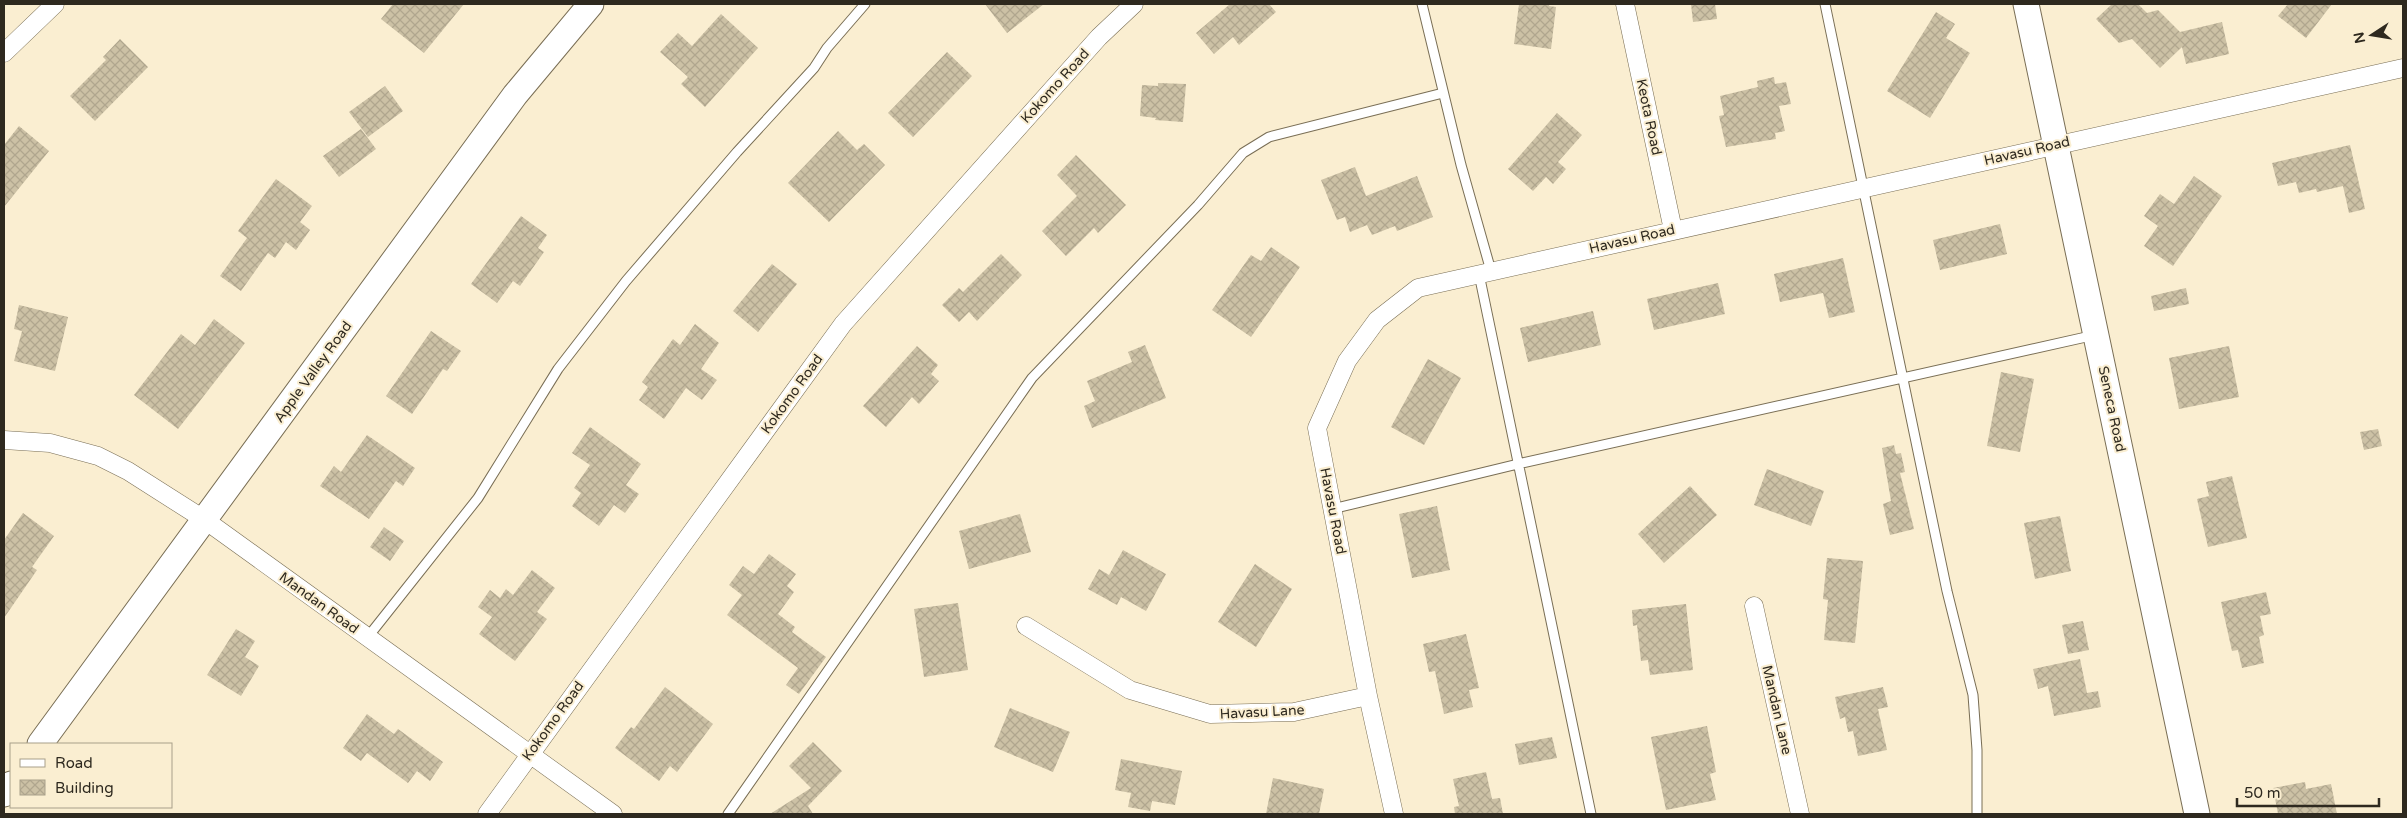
<svg xmlns="http://www.w3.org/2000/svg" width="2407" height="818" font-family="'Varela Round',sans-serif">
<style>
.building{fill:url(#building-cross-hatch)}
.lines{fill:none;stroke-linecap:round;stroke-linejoin:round}
.lane-casing{stroke:#796e55;stroke-width:11}
.street-casing{stroke:#796e55;stroke-width:19}
.secondary-casing{stroke:#796e55;stroke-width:27}
.lane{stroke:#fff;stroke-width:9}
.street{stroke:#fff;stroke-width:18}
.secondary{stroke:#fff;stroke-width:25}
.labels{text-anchor:middle;dominant-baseline:central;stroke-width:4;stroke-linejoin:round;paint-order:stroke}
.street-label{font-size:14px;fill:#2e291f;stroke:#faeed1}
</style>
<defs>
<pattern id="building-cross-hatch" width="8" height="8" patternUnits="userSpaceOnUse" patternTransform="scale(1.25)"><rect width="8" height="8" fill="#ccc1a5"/><path d="M0 0l8 8M0 8l8-8" fill="none" stroke="#b0a68e"/></pattern>
</defs>
<rect width="100%" height="100%" fill="#faeed1"/>
<!-- building -->
<path class="building" d="M393,4H464L424,53L381,19Z
M985,4H1044L1007,33Z
M1230,4H1269L1276,12L1239,45L1233,37L1214,54L1196,33Z
M1519,4H1550L1549,6L1556,7L1551,49L1514,44Z
M1691,4H1715L1717,19L1693,22Z
M2112,4H2138L2147,13L2158,10L2180,32L2222,22L2229,54L2186,64L2182,47L2160,68L2132,39L2119,43L2096,19Z
M2288,4H2332L2306,38L2278,16Z
M1936,12L1955,24L1946,38L1970,53L1930,118L1887,91Z
M721,14L758,48L705,107L681,84L688,77L660,52L678,33L692,46Z
M120,39L148,67L95,121L70,96L106,60L103,57Z
M947,52L972,76L913,137L888,113Z
M1774,77L1775,84L1786,82L1791,104L1779,106L1785,131L1775,133L1776,139L1726,147L1719,116L1724,115L1720,96L1758,87L1757,81Z
M1158,83L1186,84L1183,122L1155,120L1156,118L1140,116L1142,85L1158,86Z
M385,86L403,111L368,137L349,112Z
M1557,113L1582,135L1558,162L1566,169L1553,184L1546,177L1533,191L1508,169Z
M19,126L49,151L4,207V145Z
M361,129L376,149L339,177L323,156Z
M838,131L857,150L864,144L885,165L829,222L788,183Z
M2350,145L2365,209L2349,213L2343,186L2317,192L2316,189L2299,193L2296,182L2278,186L2272,163Z
M1076,155L1126,205L1098,233L1094,228L1066,256L1042,231L1077,196L1057,175Z
M1355,167L1366,196L1417,176L1433,217L1397,231L1395,226L1372,235L1367,225L1350,232L1345,217L1337,220L1321,180Z
M2194,176L2222,196L2173,266L2144,246L2158,226L2144,216L2160,194L2174,204Z
M276,179L312,206L300,222L310,230L296,250L286,242L275,258L268,253L241,291L220,276L247,238L238,231Z
M521,216L547,235L538,248L544,252L520,286L513,281L497,303L471,284Z
M2000,224L2007,254L1940,270L1933,240Z
M1271,247L1300,267L1251,337L1212,310L1251,255L1261,261Z
M1001,254L1022,275L977,321L969,312L959,322L942,305L959,288L963,292Z
M1843,258L1855,312L1829,318L1823,293L1780,302L1774,274Z
M772,264L797,284L758,332L733,311Z
M1718,283L1725,314L1654,330L1647,299Z
M2186,288L2189,304L2154,311L2151,296Z
M19,305L68,317L55,371L14,361L22,331L14,329Z
M1593,311L1601,345L1528,362L1520,328Z
M214,319L245,343L178,429L134,395L181,334L195,345Z
M695,324L719,343L701,369L717,380L702,400L686,388L664,419L639,400L648,387L642,382L673,339L680,345Z
M431,331L461,351L447,371L443,369L412,414L386,396Z
M1145,345L1166,398L1092,428L1084,406L1095,401L1087,381L1132,362L1128,352Z
M917,346L938,365L931,374L939,381L919,404L912,397L886,427L863,406Z
M2229,346L2239,397L2179,409L2169,358Z
M1428,359L1461,378L1424,445L1391,427Z
M2001,372L2034,379L2020,452L1987,446Z
M590,427L641,464L626,485L639,494L625,513L614,505L599,526L572,506L581,493L574,488L590,465L572,453Z
M2378,429L2382,446L2364,450L2360,432Z
M367,435L415,468L403,486L396,481L369,519L320,486L334,466L341,472Z
M1894,445L1896,454L1901,453L1905,472L1900,473L1914,529L1890,535L1883,504L1891,501L1882,448Z
M1767,469L1824,491L1811,526L1754,505Z
M2232,476L2247,538L2208,547L2197,499L2209,496L2206,482Z
M1690,486L1717,515L1664,563L1638,534Z
M1437,506L1450,570L1412,578L1399,514Z
M23,513L54,536L32,567L37,570L4,618V540Z
M1020,514L1031,552L969,569L959,531Z
M2060,516L2071,571L2035,579L2024,523Z
M384,527L404,541L390,561L370,547Z
M1123,550L1166,574L1146,611L1121,597L1117,605L1088,589L1099,569L1109,575Z
M769,554L796,574L787,586L794,592L778,614L795,627L792,632L826,657L799,694L786,685L798,668L727,615L742,595L729,585L743,566L754,574Z
M1827,558L1863,561L1855,643L1824,640L1828,600L1823,599Z
M1255,564L1292,589L1256,647L1218,622Z
M532,570L555,588L537,612L547,619L515,661L479,634L492,617L478,607L490,590L500,598L506,589L513,595Z
M2266,592L2271,614L2260,616L2264,635L2259,637L2264,663L2242,668L2238,650L2232,651L2221,602Z
M958,603L968,670L924,677L914,609Z
M1686,604L1693,670L1650,675L1648,660L1641,661L1637,625L1633,626L1632,610Z
M2083,621L2089,650L2068,654L2062,625Z
M236,629L255,641L245,657L259,666L241,696L207,675Z
M1466,634L1479,688L1469,690L1473,707L1444,714L1435,671L1429,672L1423,644Z
M2080,659L2087,693L2098,691L2101,707L2054,716L2048,686L2038,689L2033,669Z
M665,687L713,724L677,772L670,766L659,781L615,748L631,727L634,729Z
M1883,687L1888,707L1878,709L1887,750L1858,756L1853,731L1848,732L1845,717L1840,719L1835,697Z
M1010,708L1070,732L1053,772L994,747Z
M367,714L394,734L398,729L443,762L430,781L417,771L408,783L367,753L361,761L343,748Z
M1707,726L1716,772L1710,774L1716,800L1666,810L1651,737Z
M1552,737L1557,758L1519,765L1515,744Z
M813,742L842,771L808,806L813,814H770L811,788L789,766Z
M1121,759L1182,771L1175,805L1152,801L1150,811L1128,807L1131,793L1115,790Z
M1486,772L1492,799L1500,798L1503,814H1455L1454,807L1459,806L1453,779Z
M1273,778L1324,789L1319,814H1266Z
M2305,782L2306,789L2331,784L2337,814H2278L2273,788Z"/>
<g class="lines">
<defs>
<path id="lane" d="M1422,4L1461,165L1491,271
M1825,4L1947,591L1973,695L1977,750V814
M1479,274L1591,814
M1332,509L1518,464L2095,335
M367,638L478,498L558,369L626,281L737,152L814,68L827,48L865,4
M728,814L1032,378L1198,205L1243,153L1269,137L1443,93"/>
<path id="street" d="M1625,4L1673,230
M4,53L55,4
M4,440L50,443L98,456L128,471L205,520L613,814
M1754,606L1800,814
M1026,626L1130,690L1210,714L1294,712L1368,696
M487,814L843,324L1099,37L1134,4
M1394,814L1368,696L1317,428L1347,361L1377,320L1418,288L2403,68"/>
<path id="secondary" d="M2026,4L2197,814
M40,744L515,95L591,4
M4,794L11,784"/>
</defs>
<!-- lane casing -->
<use href="#lane" class="lane-casing"/>
<!-- street casing -->
<use href="#street" class="street-casing"/>
<!-- secondary casing -->
<use href="#secondary" class="secondary-casing"/>
<!-- lane -->
<use href="#lane" class="lane"/>
<!-- street -->
<use href="#street" class="street"/>
<!-- secondary -->
<use href="#secondary" class="secondary"/>
</g>
<g class="labels">
<!-- street labels -->
<g class="street-label">
<text transform="translate(1055 86) rotate(-48)">Kokomo Road</text>
<text transform="translate(1649 117) rotate(78)">Keota Road</text>
<text transform="translate(2027 151) rotate(-13)">Havasu Road</text>
<text transform="translate(1632 239) rotate(-13)">Havasu Road</text>
<text transform="translate(313 372) rotate(-54)">Apple Valley Road</text>
<text transform="translate(792 394) rotate(-54)">Kokomo Road</text>
<text transform="translate(2112 409) rotate(78)">Seneca Road</text>
<text transform="translate(1333 511) rotate(79)">Havasu Road</text>
<text transform="translate(319 603) rotate(36)">Mandan Road</text>
<text transform="translate(1777 710) rotate(77)">Mandan Lane</text>
<text transform="translate(1262 712) rotate(-3)">Havasu Lane</text>
<text transform="translate(553 721) rotate(-54)">Kokomo Road</text>
</g>
</g>
<!-- border -->
<rect width="2407" height="818" fill="none" stroke="#2e291f" stroke-width="10"/>
<!-- legend -->
<rect x="10" y="743" width="162" height="65" fill="#faeed1" stroke="#a89f8a"/>
<rect x="20" y="759" width="25" height="8" fill="#ffffff" stroke="#a89f8a"/>
<text x="55" y="768" font-size="15" fill="#2e291f">Road</text>
<rect x="20" y="780" width="25" height="15" fill="url(#building-cross-hatch)" stroke="#a89f8a"/>
<text x="55" y="793" font-size="15" fill="#2e291f">Building</text>
<!-- north arrow -->
<g transform="translate(2372 35) rotate(258)" stroke="#faeed1" stroke-width="4" paint-order="stroke">
<path d="M0-4L9 19L0 12L-9 19Z" fill="#2e291f"/>
<text y="-8" font-size="14" font-weight="bold" text-anchor="middle" fill="#2e291f">N</text>
</g>
<!-- scale -->
<path d="M2237 798v8h142v-8" fill="none" stroke="#2e291f" stroke-width="2.5"/>
<text x="2244" y="798" font-size="15" fill="#2e291f" stroke="#faeed1" stroke-width="4" paint-order="stroke">50 m</text>
</svg>
